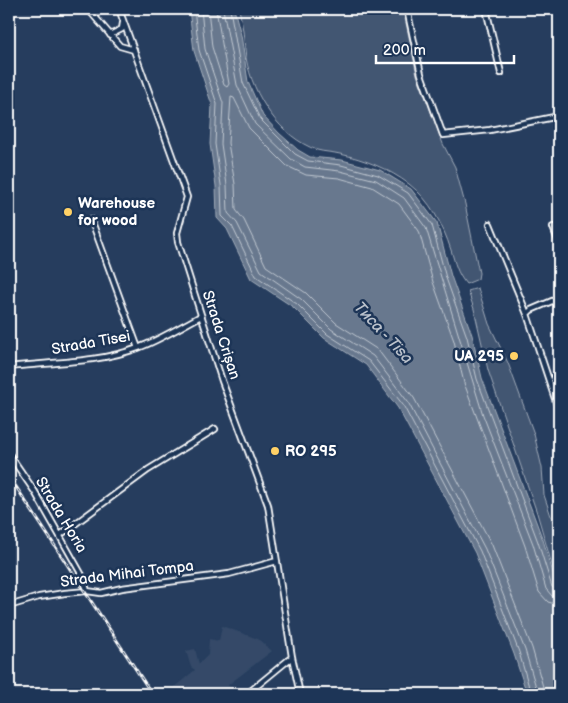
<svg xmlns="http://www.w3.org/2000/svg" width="568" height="703" font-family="'Balsamiq Sans',sans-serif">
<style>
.built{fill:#344a68}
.green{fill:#425672;stroke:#a0aab8}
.water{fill:#67788e;stroke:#a4aebb}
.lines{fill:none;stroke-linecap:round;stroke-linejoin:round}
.shore{stroke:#c2c9d2;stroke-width:1}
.street-casing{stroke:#fff;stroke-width:8}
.street{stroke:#1d3557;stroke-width:4.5}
.rail-casing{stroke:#fff;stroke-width:3}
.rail{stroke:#1d3557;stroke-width:1;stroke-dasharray:4;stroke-linecap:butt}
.poi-dot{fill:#ffd166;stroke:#1d3557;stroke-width:2}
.labels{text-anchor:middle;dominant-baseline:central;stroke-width:5;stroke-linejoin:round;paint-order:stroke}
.poi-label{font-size:15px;font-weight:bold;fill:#fff;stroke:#1d3557;text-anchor:start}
.street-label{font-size:15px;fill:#fff;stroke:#1d3557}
.water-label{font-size:16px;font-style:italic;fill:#bbc2cc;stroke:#1d3557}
</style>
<rect width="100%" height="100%" fill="#263d5e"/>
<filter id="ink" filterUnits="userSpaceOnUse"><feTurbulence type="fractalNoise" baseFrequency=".02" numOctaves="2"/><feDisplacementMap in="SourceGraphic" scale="10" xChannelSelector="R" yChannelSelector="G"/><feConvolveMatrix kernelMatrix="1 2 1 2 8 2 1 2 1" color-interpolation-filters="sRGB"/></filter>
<g filter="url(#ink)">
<!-- built -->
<path class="built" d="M222,626L258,639L272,651L228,685L233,692L237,690L240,694H166L195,670L191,667L186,651L195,649L199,664L208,655L209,639L219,641Z"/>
<!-- green -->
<path class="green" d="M239,9H403L417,75L443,144L455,167L465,204L479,273L478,279L466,284C457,273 455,263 451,250C443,225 430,200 409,184C389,169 364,159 340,154C332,152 324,152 317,150C280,137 253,96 246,58C244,41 243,25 239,9Z
M478,288L489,324L508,363L534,434L542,468L544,495L559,540V589L537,513L488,370L474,309L468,291Z"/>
<!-- water -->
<path class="water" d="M189,9H234L241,35L248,82L263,116L279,133L298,150L310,157L342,160L380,170L411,189L437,223L451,276L472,335L482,378L543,540L559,593V694H527L514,654L475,553L398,408L366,365L324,338L293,307L251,279L227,229L217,218L216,186L210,144L212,105L194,51Z"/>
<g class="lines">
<!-- shore -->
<path class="shore" d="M194,9L199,50L217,104L215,144L221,185L222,216L232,226L256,276L297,304L327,334L369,361L403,405L480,551L519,652L531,694
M201,9L205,49L223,103L221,144L227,185L228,213L237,223L261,271L301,299L331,329L373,356L408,402L485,549L525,650L538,694
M208,9L212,47L224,85L227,87L229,84L216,9
M223,9L237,85L255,124L291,159L305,167L340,171L376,180L404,198L426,228L483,415L533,544L546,589L552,596L559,597
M230,9L243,83L260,119L295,154L308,161L341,165L378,175L408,193L432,225L446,278L467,337L477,379L538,542L552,587L559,591
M545,694L532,648L492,545L414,398L378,350L336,323L306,293L266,266L244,220L236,210L235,184L228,143L231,97L234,98L249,128L287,166L306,175L339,178L372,187L399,204L419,231L433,282L454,341L464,383L525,546L539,592L548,602L559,605"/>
<defs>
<path id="street" d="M88,9L120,46L134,50
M119,9L187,197L177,233L178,242L222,381L268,505L292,657L300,694
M407,9L421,74L443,135L490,130L559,116
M486,9L501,73
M110,35L122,29L123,23
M91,219L138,348
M490,224L527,314L559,411
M553,227L559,243
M527,314L531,310L559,298
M9,367C51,362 98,363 138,348C160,340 180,327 201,316
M9,454L35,492L83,577L87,591
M60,535L148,470L215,429
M9,606L39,597L65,593L87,591L101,593L122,588L229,574L277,561
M247,694L292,657"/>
</defs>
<!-- street casing -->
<use href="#street" class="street-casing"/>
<!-- street -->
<use href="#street" class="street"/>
<defs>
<path id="rail" d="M9,476L152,694"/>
</defs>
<!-- rail casing -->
<use href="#rail" class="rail-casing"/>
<!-- rail -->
<use href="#rail" class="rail"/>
</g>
</g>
<!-- markers -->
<g class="poi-dot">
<circle cx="68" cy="212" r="5"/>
<circle cx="514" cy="356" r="5"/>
<circle cx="275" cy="451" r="5"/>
</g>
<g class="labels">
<!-- poi labels -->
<g class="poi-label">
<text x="78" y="203">Warehouse<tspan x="78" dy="17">for wood</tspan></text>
<text x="504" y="356" text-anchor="end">UA 295</text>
<text x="285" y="451">RO 295</text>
</g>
<!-- street labels -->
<g class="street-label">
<text transform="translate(221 335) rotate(72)">Strada Crișan</text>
<text transform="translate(91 343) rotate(-10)">Strada Tisei</text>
<text transform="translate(61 515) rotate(59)">Strada Horia</text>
<text transform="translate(127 574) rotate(-7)">Strada Mihai Tompa</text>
</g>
<!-- water labels -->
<g class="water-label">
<text transform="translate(383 333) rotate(47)">Тиса - Tisa</text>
</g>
</g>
<!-- margin -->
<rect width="568" height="703" fill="none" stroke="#1d3557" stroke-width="30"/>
<rect x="15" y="15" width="538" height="673" fill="none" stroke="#fff" stroke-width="2" filter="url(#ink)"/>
<!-- scale -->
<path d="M376 55v8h138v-8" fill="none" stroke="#ffffff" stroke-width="2.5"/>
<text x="383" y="55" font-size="15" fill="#ffffff" stroke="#1d3557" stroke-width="4" paint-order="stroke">200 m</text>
</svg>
